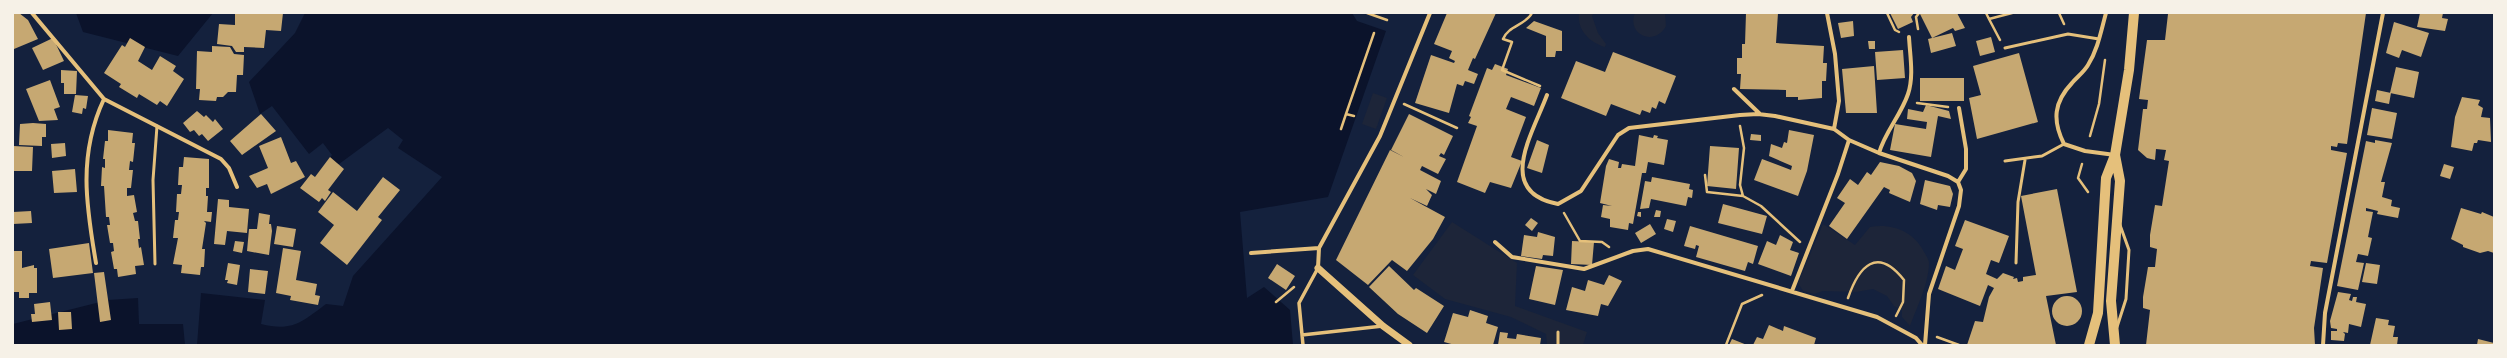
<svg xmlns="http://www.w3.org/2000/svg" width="2507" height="358" font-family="Barlow,sans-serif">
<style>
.green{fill:#1d2539}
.water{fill:#0b132b}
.building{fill:#c6a872}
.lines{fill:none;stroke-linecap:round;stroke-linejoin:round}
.path{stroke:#e5c07b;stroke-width:2.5}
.service{stroke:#e5c07b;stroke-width:3}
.pedestrian{stroke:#e5c07b;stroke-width:3.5}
.minor{stroke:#e5c07b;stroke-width:4}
.tertiary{stroke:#e5c07b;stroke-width:7}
.primary{stroke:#e5c07b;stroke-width:10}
</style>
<rect width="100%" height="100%" fill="#14213d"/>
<!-- green -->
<path class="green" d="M1579,13H1594L1592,16L1598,33L1606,44L1605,47C1589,42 1577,30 1579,13Z
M1635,13H1665L1666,26C1655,47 1626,35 1635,13Z
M1373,93L1387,98L1376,129L1362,124Z
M1452,222L1517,263L1515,306L1587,332L1583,345H1547L1546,334L1511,317L1445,299L1413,275Z
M1823,224L1855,245L1870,227C1893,223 1914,232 1924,252C1926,255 1929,260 1929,263C1929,283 1917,307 1910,326L1902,317V310L1894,306L1887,296L1873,289L1856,292L1823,291L1814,294L1803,291L1798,283Z"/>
<!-- water -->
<path class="water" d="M76,13H213L178,56L83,32Z
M305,13H1352L1357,21L1386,31L1328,197L1240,212L1247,298L1264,287L1290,310L1293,345H197L201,293L265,300L261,324C292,332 302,322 326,304L343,306L353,276L442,177L398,148L403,140L388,128L339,164L327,161L332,155L323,143L309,154L272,106L260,114L249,82L295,33Z
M138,298L139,324H183L185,345H13V324L108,300Z"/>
<!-- building -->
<path class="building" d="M13,13H19L28,20L38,39L14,49Z
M235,13H283L281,31L266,30L264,48L244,47V52H236L232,46L217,44L219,24L235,25Z
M1447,13H1496L1475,59L1473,58L1468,70L1478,74L1474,84L1465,81L1463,86L1457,84L1449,113L1415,103L1431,55L1454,63L1455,61L1449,58L1452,51L1434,44Z
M1746,13H1778L1776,43L1824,46L1823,63H1827L1826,81H1822V98L1798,100V97H1786V90L1740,89L1741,74H1737V58H1742V44H1745Z
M1890,13H1914L1911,17L1913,22L1898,29Z
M1957,13L1965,28L1955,31L1953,28L1932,38L1952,33L1956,46L1931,53L1928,39L1932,38L1920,14Z
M2163,13H2366L2347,144L2338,143L2337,147L2331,146V150L2347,153L2327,263L2311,261L2310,266L2323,268L2314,328L2315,345H2146L2150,310L2143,308V297L2148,267H2155L2157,249L2150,247V235L2155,205L2162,206L2169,161L2164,160L2166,150L2156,149L2155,160L2147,158L2138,150L2143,109H2147L2148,100L2139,99L2147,40H2165L2168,14Z
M2420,13H2443L2442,18L2448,19L2445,31L2417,27Z
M1534,21L1562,31V51H1556L1555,57H1546V36L1526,28Z
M1853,21L1854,36L1841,38L1838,23Z
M2394,22L2429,33L2421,57L2402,50L2399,58L2386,53Z
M1991,37L1995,52L1980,56L1976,41Z
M53,38L64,61L43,70L32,48Z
M130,38L145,47L138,61L152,70L160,56L176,66L173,71L184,79L167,106L160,101L157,105L139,94L137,98L119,87L121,84L104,73L122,45L125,47Z
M1868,41H1875V49H1869Z
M212,46L230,47L234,54L244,55L243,75H237L236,92H228L223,97H217L216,101L199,100L200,89H196L197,51L212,52Z
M1903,50L1905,78L1877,80L1875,52Z
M1613,52L1676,76L1665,104L1659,101L1656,109L1652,107L1650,113L1642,110L1640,115L1611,104L1606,116L1561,98L1576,61L1605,72Z
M2019,53L2038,122L1977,139L1969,98L1981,95L1973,66Z
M1495,64L1508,69L1506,75L1541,88L1534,106L1511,97L1506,109L1526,117L1511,157L1522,161L1511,188L1490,182L1485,193L1457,182L1477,126L1468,123L1471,117L1469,116L1487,68L1492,70Z
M1874,66L1877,113H1846L1842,69Z
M2396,67L2419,72L2414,98L2390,93Z
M61,70L77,71L76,94H64V83H61Z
M1920,78H1964V101H1920Z
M50,80L60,107L54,109L58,120L39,121L26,89Z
M2377,90L2391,93L2389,104L2375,101Z
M75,95L88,96L86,109L83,108L82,114L72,112Z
M2462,97L2480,100L2478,105L2483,108L2481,117L2490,118L2491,142L2478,140L2477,143H2474L2472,151L2451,147L2455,117Z
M1926,105L1949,111L1951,119L1938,116L1931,157L1890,150L1895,124L1926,129L1927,122L1907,119L1908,109L1923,112Z
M2372,108L2397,113L2392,139L2367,135Z
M197,111L204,117L206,115L213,122L215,119L223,129L208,141L202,134L199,136L194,130L190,132L183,123Z
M261,114L276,131L242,155L230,141Z
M1409,114L1453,136L1444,155L1441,153L1439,156L1446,159L1438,174L1422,166L1420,170L1441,181L1436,194L1426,189L1432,195L1427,206L1410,198L1445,217L1433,239L1407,271L1392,260L1368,285L1336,260L1390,150L1404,157L1391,150Z
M33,123L46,124V137H42V146L19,145L20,124Z
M108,130L133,133L132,143H135L133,162L130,161L129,170H133L131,188H127V196L134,195L137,212L133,213L135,221H138L140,239H138L139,248L141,247L144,265L135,266L136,274L118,277L117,269H114L111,252L114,251L113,243H110L107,225H110L109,217H106L104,186H101L102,167L105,168V159H103L105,141H108Z
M1789,130L1814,135L1807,171L1798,196L1754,180L1762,159L1791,170L1792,166L1769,156L1771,144L1782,148L1784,142L1787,143Z
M1751,134L1761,135V141L1750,140Z
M1639,135L1653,138L1654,135L1658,136L1657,138L1668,140L1664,165L1648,162L1646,173H1642L1633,224L1629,223L1628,230L1610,227V219L1601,217L1603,205L1612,206L1600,203L1606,166L1609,159L1619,162L1618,168H1621L1622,164L1635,166Z
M281,137L291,163L296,161L305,177L271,194L267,184L257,188L249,176L268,168L259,146Z
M1537,140L1549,145L1542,173L1527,168Z
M2375,140L2392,143L2381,182H2385L2382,197L2392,200L2391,206L2400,208L2398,218L2377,214L2378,211L2366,208V211L2373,212L2368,237L2372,238L2368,256L2358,254L2356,262L2364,263L2358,290L2337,286L2366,141L2375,143Z
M65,143L66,156L52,158L51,144Z
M13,146L33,147L32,171H13Z
M1710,146L1739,148L1736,189L1707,186Z
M184,157L209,159V188H206V196H208L207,212H212L211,222L204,221L206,223L202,249H205L204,267H201L200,275L181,273L182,265L173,264L178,238H173L175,220H178L179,212H176L177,194H181L182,185H178L179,167H183Z
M330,157L344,169L328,190L331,192L325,201L322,198L319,202L300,188L311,174L315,177Z
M1880,162L1899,166L1912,173L1916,181L1910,202L1889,193L1890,190L1884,187L1847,239L1829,226L1845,203L1837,198L1850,179L1858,185L1867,172L1871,175Z
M2444,164L2454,167L2450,179L2440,176Z
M75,169L77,192L54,193L52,171Z
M383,177L400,190L378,217L382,220L347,265L320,243L334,225L318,212L333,192L357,211Z
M1652,177L1690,184L1689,189L1693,190L1692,198L1688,197L1686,206L1651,199L1649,208L1640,209L1645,181L1651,182Z
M1925,180L1950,186L1953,194L1950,207L1938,205L1937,210L1920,204Z
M2057,189L2077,292L2046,296L2056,345H1967L1975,321L1983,322L1989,297L1994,288L1988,285L1980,306L1938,289L1946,266L1955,270L1963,249L1955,246L1965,220L2009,236L1999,263L1991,260L1986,274L1997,279L2003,273L2014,277L2013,279L2017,278L2018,282L2023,281V277L2036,275L2021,196Z
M218,199L229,200V207L249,209L247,233L227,231L225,245L214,244Z
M1723,204L1767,216L1762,234L1718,223Z
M2461,208L2481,214L2482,212L2494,217V253L2488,251L2480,253L2463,247V245L2451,239Z
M1656,210L1661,211L1660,217H1654Z
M31,211L32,223L13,224V212Z
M1638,212H1641V217L1637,216Z
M259,213L270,215L269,224H271L272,231L269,255L247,251L249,229H257Z
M1531,218L1538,223L1532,231L1525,225Z
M1667,219L1676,221L1673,232L1664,229Z
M1650,224L1656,234L1641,243L1635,233Z
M277,226L296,229L293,247L274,244Z
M1690,226L1758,246L1753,264L1748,262L1745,271L1696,257L1699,246L1696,245L1695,249L1684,246Z
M1538,232L1555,237L1553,256L1543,255L1542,259L1521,256L1524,235L1537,237Z
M1780,235L1793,242L1790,250L1799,253L1791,276L1758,264L1767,241L1776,245Z
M235,241L244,242L242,253L233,251Z
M1572,241L1594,242L1592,265L1571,264Z
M89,243L93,273L53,278L49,249Z
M283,248L301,251L296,280L317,284L315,295L320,296L318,305L290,300L291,296L276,293Z
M13,251H22V268L34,265V268H37V293H29V298H19V292H13Z
M228,263L240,265L237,285L227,283L228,280H225Z
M2366,263L2380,265L2377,284L2362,282Z
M1277,264L1295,276L1286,290L1268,278Z
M1389,266L1414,290L1416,288L1444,306L1427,333L1398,314L1369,287Z
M1536,266L1563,270L1555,305L1529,299Z
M250,269L268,271L265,294L248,292Z
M104,272L111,320L100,322L94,273Z
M1609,275L1622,281L1608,306L1601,304L1598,316L1566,310L1572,287L1585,291L1588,280L1604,285Z
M2338,292L2351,294L2349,300L2352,301L2353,297H2357L2356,302L2366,304L2361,327L2349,324L2348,333L2343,332L2345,334L2344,341L2331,340V331H2337V329L2331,328L2330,321Z
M2052 311a15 15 0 1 1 30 0a15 15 0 1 1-30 0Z
M50,302L52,320L32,322L31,314H35L34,304Z
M1470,310L1488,316L1486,323L1498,327L1493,345H1455L1444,342L1453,313L1468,317Z
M58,312H71L72,329L59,330Z
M2376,318L2389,320L2388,325L2395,326L2393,337H2398L2397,345H2370Z
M1769,325L1783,331L1784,326L1816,338L1814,345H1753L1757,337L1763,339Z
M1500,332L1508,333L1507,338L1516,339L1517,334L1541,338L1540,345H1498Z
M1732,339L1747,345H1729Z
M2478,339L2494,343V345H2477Z"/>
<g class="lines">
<!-- path -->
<path class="path" d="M1367,13L1387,20
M1532,13C1526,25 1508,26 1503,39L1512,42L1502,70L1540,86
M1887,13L1895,30L1899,32
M1986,13L1989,19L2012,13
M2059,13L2064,24
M1989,19L2000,40
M1918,29L1916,17L1919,13
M1917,103L1948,107
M1404,104L1457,128
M1354,116L1346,114L1374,33
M1740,126L1744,148L1740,185L1743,196L1761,206L1800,242
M1341,129L1346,114
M2090,136L2099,104L2105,60
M2082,164L2078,178L2088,192
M1705,175L1707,192L1743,196
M1564,213L1580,241L1602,242L1609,247
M1848,298C1859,266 1877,246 1904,280L1903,302L1896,316
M1276,302L1294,287
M1937,337L1959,345
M1726,345L1742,304L1762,295"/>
<!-- service -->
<path class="service" d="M2005,48L2068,34L2099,39
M2005,161L2042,156L2064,144
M2016,263L2018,202L2025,160
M155,264L153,180L157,126
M2117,327L2126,299L2129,250L2120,225
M1558,345V332"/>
<!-- pedestrian -->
<path class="pedestrian" d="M1302,335L1383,326
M1303,345L1299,303L1318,268"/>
<!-- minor -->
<path class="minor" d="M32,13L104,99L221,159L229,168L237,187
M1827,13L1835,54L1839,101L1834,129
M2106,13C2101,31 2098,49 2088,65C2084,72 2077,77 2072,83C2054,102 2052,120 2064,144L2085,151L2115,155
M1734,89L1760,114
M1547,95C1532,135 1495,192 1558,204L1581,191L1618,135L1629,128L1740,115L1758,114L1775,116L1834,129L1849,140L1879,153L1948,176L1958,182L1961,190L1959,206L1929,294L1925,345
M1879,153C1885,132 1901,115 1908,94C1914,76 1910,56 1909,37
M1958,182L1966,169V149L1959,108
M1495,242L1512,257L1584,269L1633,251L1648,249L1877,317L1916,338L1922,345
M1251,253L1319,248
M96,263C86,205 78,154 104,99
M1318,268L1319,248L1380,136L1430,13
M1792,291L1838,174L1849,140
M2323,345L2325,313L2383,13"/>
<!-- tertiary -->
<path class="tertiary" d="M1318,268L1383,326L1409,345"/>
<!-- primary -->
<path class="primary" d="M2089,345L2098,313L2106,178L2115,155L2129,70L2134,13
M2115,345L2111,301L2120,181L2115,155"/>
</g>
<!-- border -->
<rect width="2507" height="358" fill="none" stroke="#f6f1e7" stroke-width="28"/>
</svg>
